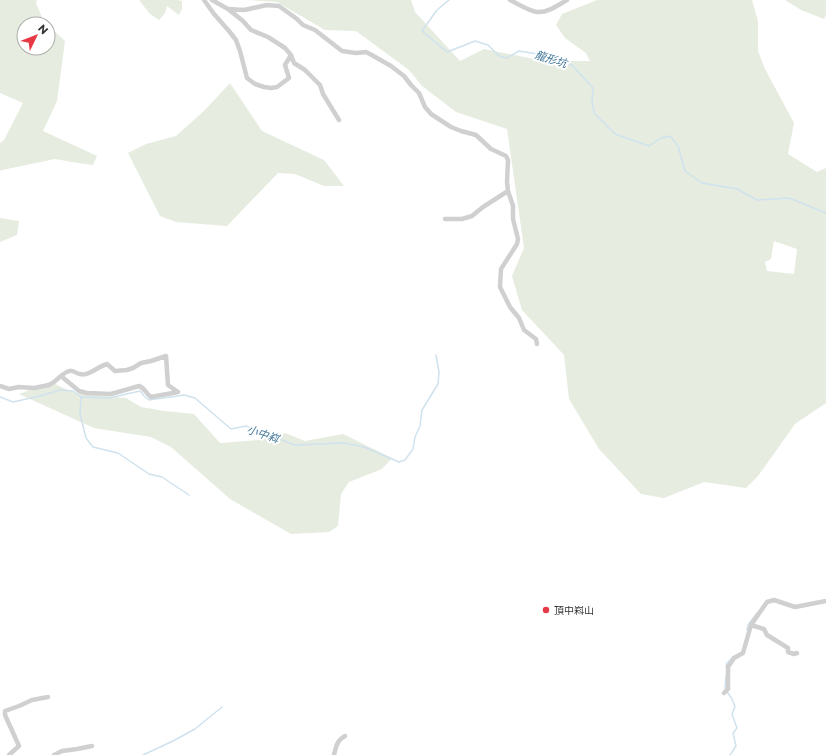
<svg xmlns="http://www.w3.org/2000/svg" width="826" height="755" font-family="Montserrat,'Noto Sans TC',sans-serif">
<style>
.green{fill:#e6ecdf;fill-rule:evenodd}
.lines{fill:none;stroke-linecap:round;stroke-linejoin:round}
.stream{stroke:#cfe2ee;stroke-width:1.5}
.minor{stroke:#d0d0d0;stroke-width:4.5}
.poi-dot{fill:#e63946;stroke:#fff;stroke-width:1.5}
.labels{text-anchor:middle;dominant-baseline:central;stroke-width:4;stroke-linejoin:round;paint-order:stroke}
.poi-label{font-size:10px;fill:#333;stroke:#fff;text-anchor:start}
.water-label{font-size:11px;font-style:italic;fill:#3f7597;stroke:#fff}
</style>
<rect width="100%" height="100%" fill="#fff"/>
<!-- green -->
<path class="green" d="M0,0H37L36,3L43,20L47,24H24V48H48V25L65,41L57,101L43,131L97,156L93,165L78,163L55,159L2,170L0,171V143L4,140L23,103L0,93Z
M139,0H178L182,1V9L179,15L167,6L165,13L159,20L150,14Z
M248,0H411L415,12L460,61L484,49L544,61H590L586,53L565,38L556,25L562,14L597,0H752L758,21V51L765,69L794,123L788,154L817,172L826,168V403L795,424L758,476L746,488L704,482L664,498L641,494L599,449L569,399L564,355L522,310L512,276L524,248L507,129L456,112L422,86L409,70L356,31L325,30L277,2ZM774,241L797,249L794,274L767,271L765,262L771,259Z
M785,0H826V15L824,19L801,10Z
M230,83L262,131L324,160L344,186H324L295,174L278,173L227,226L176,222L160,216L128,153L146,144L176,136L205,110Z
M0,218L19,221L17,235L0,242Z
M50,382L75,393L126,398L141,407L164,411L194,414L220,443L258,440L285,433L305,441L343,434L392,458L382,469L349,482L341,494L338,526L329,532L291,534L230,499L171,447L151,437L94,428L19,394Z"/>
<g class="lines">
<!-- stream -->
<path class="stream" d="M449,0L437,10L422,31L447,52L475,41L488,45L499,56L507,58L519,51L551,56L572,65L593,88L592,100L594,113L615,134L649,146L661,138L670,136L678,146L685,171L702,183L737,189L757,200L789,198L826,213
M0,397L13,402L40,396L60,390L73,391L81,397L109,398L140,391L145,397L149,400L184,395L195,398L231,429L246,426L295,445L344,443L364,447L399,462L405,460L413,449L415,437L420,426L422,410L438,384L439,372L436,355
M81,397L80,414L86,438L93,447L118,453L149,474L162,477L189,495
M747,630L748,625L757,613
M726,666L727,663L733,657
M726,676L725,689L732,699L735,707L732,714L737,728L733,733L736,746L730,755
M143,755L173,741L195,729L222,707"/>
<!-- minor -->
<path class="minor" d="M204,0L214,14L229,31L236,40L240,51L247,78L255,84L264,87L271,88L277,87L289,78L285,65L291,55
M212,0L228,9L243,21L251,30L268,37L285,48L291,55L294,63L305,70L320,85L323,94L339,120
M510,0C518,4 529,11 537,12C548,13 558,5 567,0
M228,9L244,10L267,5L279,6L297,19L303,25L315,30L342,51L356,53L366,52L370,54L391,66L404,76L411,85L419,93L425,107L431,114L451,127L461,131L476,135L491,149L506,156L508,160L507,182L508,191L513,206V219L518,239L517,244L501,269L500,287L510,307L519,318L524,330L536,339L537,344
M445,219H462L472,216L483,207L508,191
M61,376C75,364 73,377 86,374C93,372 100,366 107,364L115,371L127,370L133,368L141,363L151,361L166,356L168,385L178,392
M0,386L9,389L19,387L34,388L49,385L54,382L61,376L79,391L87,393L111,394L139,386C145,388 146,394 151,397L178,392
M751,625L764,629L767,635L788,648V652L794,654L797,653
M724,693L728,689V667L734,658L743,653L751,625L767,602L774,600L795,607L826,601
M9,755L19,746L5,715V711L19,706L32,700L48,697
M54,755L62,751L77,749L92,746
M334,755C336,747 337,740 345,736"/>
</g>
<!-- markers -->
<circle class="poi-dot" cx="546" cy="610" r="4"/>
<g class="labels">
<!-- poi labels -->
<g class="poi-label">
<text x="554" y="610">頂中嵙山</text>
</g>
<!-- water labels -->
<g class="water-label">
<text transform="translate(551 59) rotate(17)">龍形坑</text>
<text transform="translate(263 434) rotate(19)">小中嵙</text>
</g>
</g>
<!-- north arrow -->
<g transform="translate(36 36) rotate(47)"><circle r="19" fill="#ffffff" stroke="#adadad"/>
<path d="M0-3L7 15L0 10L-7 15Z" fill="#e63946"/>
<text y="-6" font-size="11" font-weight="bold" text-anchor="middle" fill="#333333">N</text>
</g>
</svg>
